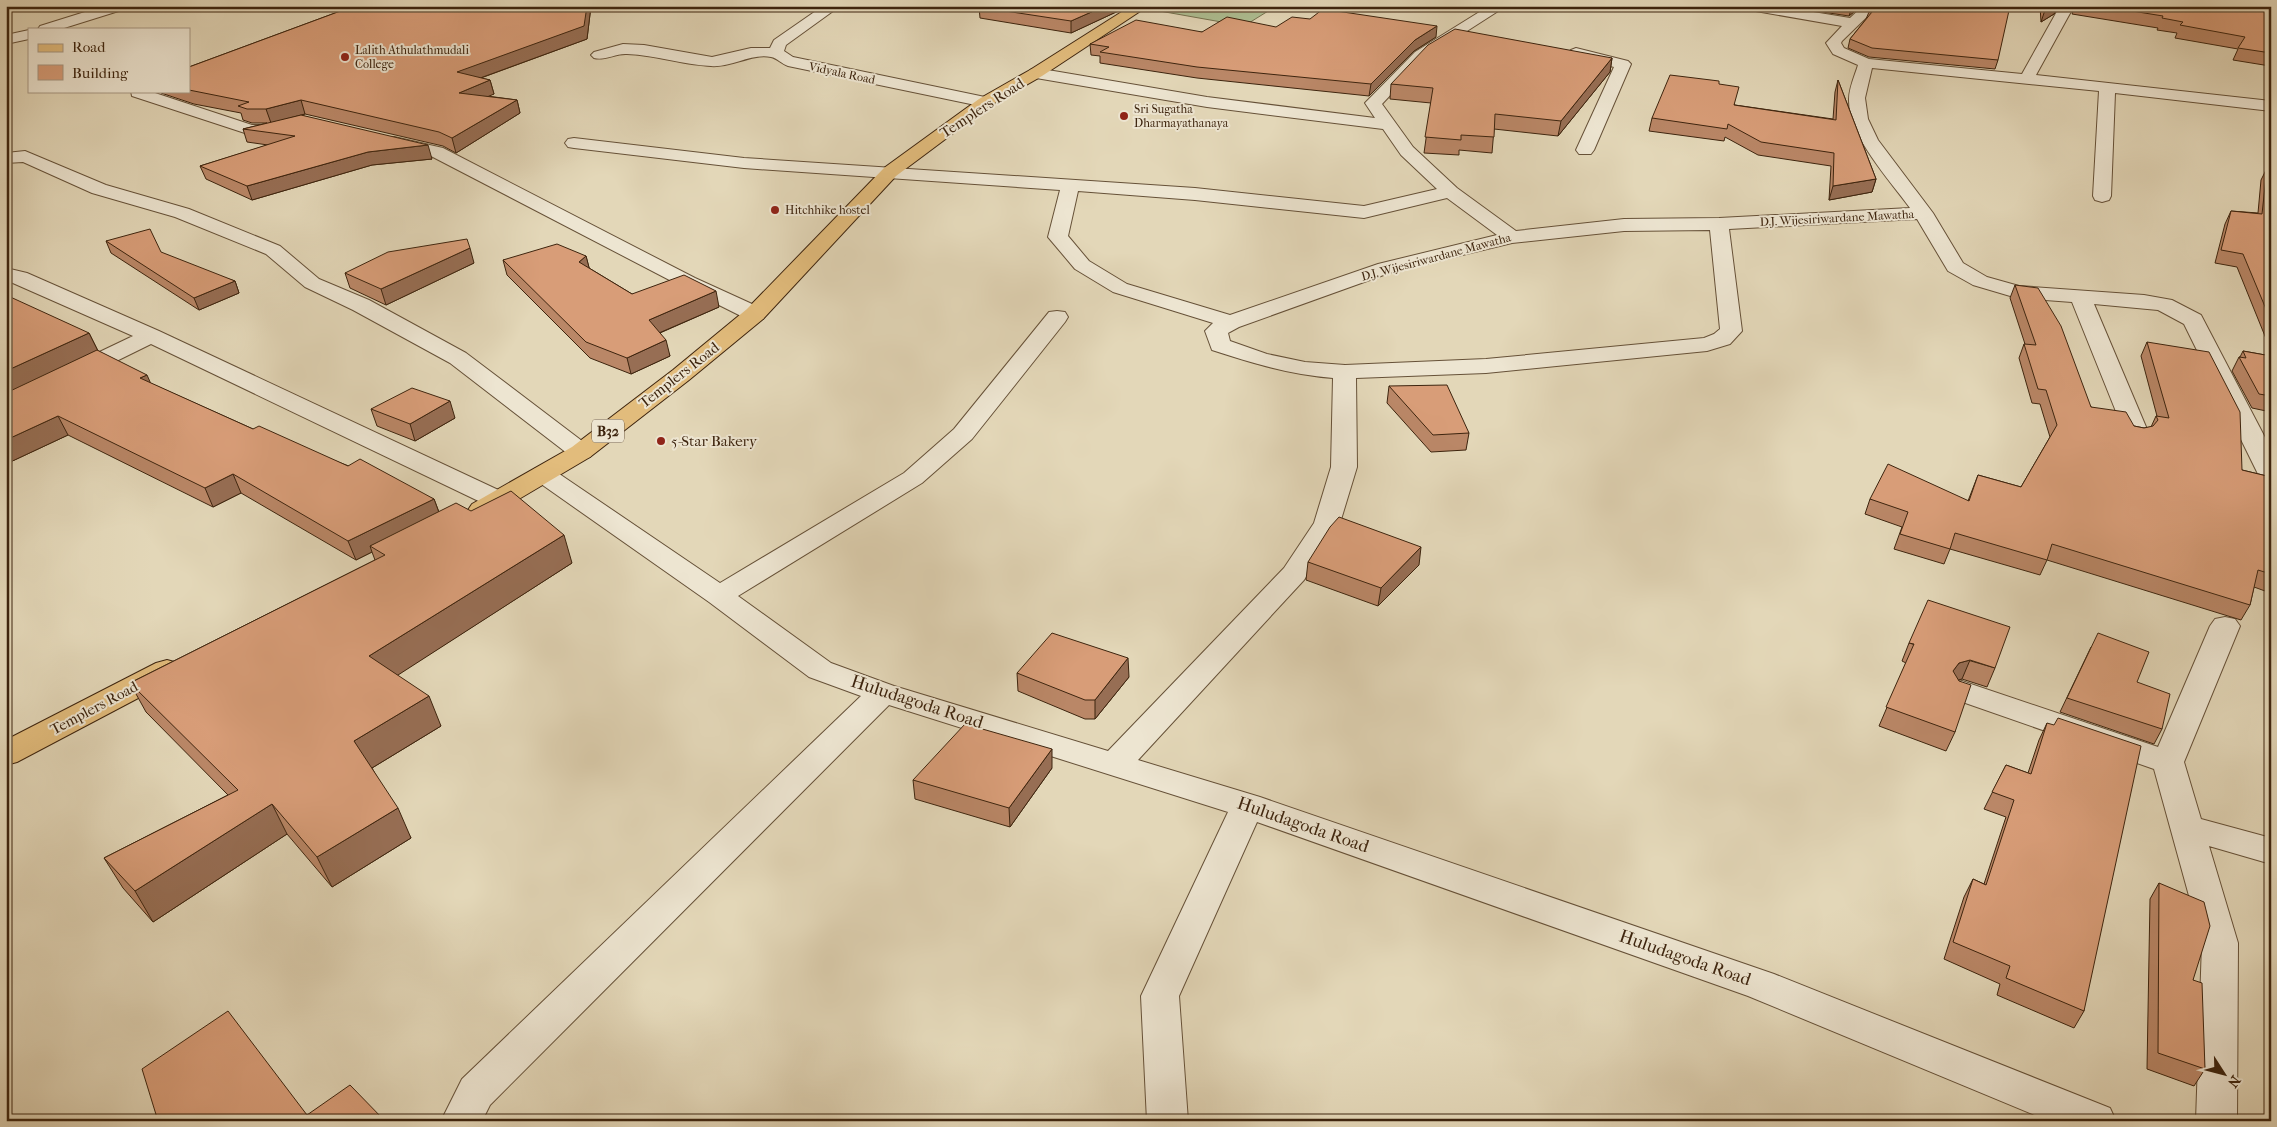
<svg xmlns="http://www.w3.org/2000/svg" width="2277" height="1127" font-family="'IM FELL French Canon',serif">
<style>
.green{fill:#aebf93;stroke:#767250}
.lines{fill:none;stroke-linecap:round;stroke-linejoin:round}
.minor-casing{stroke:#665138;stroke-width:2}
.major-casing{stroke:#3d240e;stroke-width:2}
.minor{fill:#ede5d1;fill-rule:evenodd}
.major{fill:#e2bc7c;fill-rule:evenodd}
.wall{fill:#ba8767;stroke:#3d240e}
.shaded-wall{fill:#976e54;stroke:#3d240e}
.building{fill:#d89d78;stroke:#3d240e}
.poi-dot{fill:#8f2418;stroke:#ede5d1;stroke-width:2}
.labels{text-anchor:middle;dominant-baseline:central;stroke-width:4;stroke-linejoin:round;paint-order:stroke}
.far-poi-label{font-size:12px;fill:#3d240e;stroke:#ede5d1;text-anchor:start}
.far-street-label{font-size:12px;fill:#3d240e;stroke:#ede5d1}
.shield{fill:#ede5d1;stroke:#725e48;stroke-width:1}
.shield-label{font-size:14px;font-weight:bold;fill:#3d240e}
.street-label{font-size:15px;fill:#3d240e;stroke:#ede5d1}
.poi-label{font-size:15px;fill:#3d240e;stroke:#ede5d1;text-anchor:start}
.near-street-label{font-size:18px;fill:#3d240e;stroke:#ede5d1}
</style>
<rect width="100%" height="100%" fill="#e3d7b8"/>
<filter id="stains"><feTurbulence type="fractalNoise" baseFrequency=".004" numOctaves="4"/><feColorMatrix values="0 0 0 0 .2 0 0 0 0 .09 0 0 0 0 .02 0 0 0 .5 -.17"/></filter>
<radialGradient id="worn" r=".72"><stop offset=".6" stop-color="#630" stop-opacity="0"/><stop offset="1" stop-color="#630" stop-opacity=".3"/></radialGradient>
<!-- green -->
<path class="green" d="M1159,6H1266L1273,8L1244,26L1154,10Z"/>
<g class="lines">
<defs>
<path id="minor" d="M104,6H127L125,9L61,29H38L40,26Z
M823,6H840L786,45L784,51L793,57L985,97L991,99L993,102L991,105L985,107L788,66C782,64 777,58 771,57C751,53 731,68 711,66C683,65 656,55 627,54C616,53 605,61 594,58L591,55L594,52L623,44L644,45L712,57L751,48H770L774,40Z
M1489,6H1506L1425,58L1382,104L1413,147L1457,188L1516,231L1624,219L1719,218L1910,208C1889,179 1848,136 1849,99C1849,88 1855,75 1858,65L1833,54L1826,43L1842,26L1750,10L1743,6H1777L1850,18L1863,6H1878L1842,41L1841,43L1844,48L1869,59L2022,74L2060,6H2074L2036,75L2271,101V111L2115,93L2111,196L2109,200L2102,202L2095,200L2093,196L2099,91L1872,68L1865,98L1868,119L1878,140L1933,213L1963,263L1987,277L2019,286L2144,295L2172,300L2201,315L2271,449V482L2262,479L2258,474L2184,324L2158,310L2094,304L2149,434L2146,439L2137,441L2128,439L2125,434L2072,302L2017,298L1973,285L1948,271L1917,219L1729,229L1742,331L1730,344L1707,351L1486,373L1356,378L1357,467L1340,523L1304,580L1138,760L1260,797L1774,974L2110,1108L2116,1121H2049L1748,996L1257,822L1179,996L1188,1121H1147L1141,996L1228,812L889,705L490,1105L482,1121H441L462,1079L861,696L809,677L709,602L534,479L530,474L534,469L543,466L552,469L720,583L904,473L954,429L1049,312L1057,311L1065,312L1068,317L1065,322L972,439L922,483L738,596L831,663L894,686L1108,751L1284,568L1314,523L1331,467L1333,378C1291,375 1252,363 1212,350L1205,331L1213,323L1113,292L1075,269L1048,237L1060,190L744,168L574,148L568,147L565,143L568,139L574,138L744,158L1195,188L1364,206L1437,189L1401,155L1383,129L1207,107L1036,78L1030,76L1028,73L1030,70L1036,68L1207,97L1375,118L1365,103L1415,52ZM1078,191L1195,200L1364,218L1447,198L1497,235L1378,264L1230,315L1127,284L1089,261L1068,236ZM1710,230L1720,329L1714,334L1704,338L1486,359L1345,365L1305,362L1267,354L1230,341L1228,333L1239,327L1392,272L1512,243L1624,231Z
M29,30V39L6,44V35Z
M1576,48L1628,61L1631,64L1594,150L1591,154H1579L1576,150L1614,67L1571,56L1568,53L1571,50Z
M131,91H149L252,125H271L282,122L288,123L290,127L288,131L272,135H251L132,96Z
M394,137L443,148L695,278L763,309L766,314L763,319L755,320L747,319L681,286L431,156L388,146L385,142L388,138Z
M25,151L106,185L189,209L280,246L319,279L369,300L466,353L590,447L593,452L590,457L581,459L572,457L450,363L353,310L305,287L266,254L175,217L92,193L23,162L6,163V153Z
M6,268L27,273L159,331L509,495L513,501L509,507L500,509L491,507L151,344L84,377L76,379L68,377L65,372L68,367L133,336L6,280Z
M2225,617L2235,619L2240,626L2184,762L2201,819L2271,838V864L2209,846L2238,943L2237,1121H2196L2202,943L2154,769L1951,698L1947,691L1951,684L1962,681L2158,747L2210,626L2215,619Z"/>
<path id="major" d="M1131,6H1148L1042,76L991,105L896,176L763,319L689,380L590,457L490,516L481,518L472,516L468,510L472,504L572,447L673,370L747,309L884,168L979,99L1030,70Z
M167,660L178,663L182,670L178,677L17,762L6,765V740L156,663Z"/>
</defs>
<!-- minor casing -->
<use href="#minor" class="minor-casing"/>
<!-- major casing -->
<use href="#major" class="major-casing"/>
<!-- minor -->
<use href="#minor" class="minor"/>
<!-- major -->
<use href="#major" class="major"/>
</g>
<!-- wall -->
<path class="wall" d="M354,6H591L587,39L481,78L490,80L494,94L487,96L517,100L520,113L456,153L443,146L305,114L301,115L432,159L372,165L252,200L206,179L200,166L268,145L247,142L243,129L267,123H252L243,120L241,113L194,104L161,93L160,91H189V67Z
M1129,6L1071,33L980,18L979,7Z
M1783,6H1861L1849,16Z
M1874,6L1998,60L1995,69L1869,57L1848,48L1850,39L1866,19L1869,12Z
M2040,6H2059L2054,14L2041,22Z
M2075,6H2271V65L2270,66L2233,60L2238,49L2175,38L2177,33L2157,30L2158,28L2072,14Z
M1202,32L1436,37L1414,51L1369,96L1197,78L1100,63V56L1091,55L1090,44Z
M1612,58L1610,72L1558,136L1494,129L1492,153L1459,150V155L1424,153L1431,103L1390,99L1391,84Z
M1838,80L1876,179L1872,192L1829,200L1831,166L1758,155L1725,137L1724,141L1649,131L1652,118L1719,84L1735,105L1833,119L1835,92Z
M2267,168L2271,169V351L2237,267L2215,263L2225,224L2231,211L2258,213L2261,180Z
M106,241L235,281L239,293L199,310L111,253Z
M586,256L589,268L632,294L719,307L660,333L670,356L631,374L590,358L507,275L503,260Z
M474,263L386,305L350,288L345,273Z
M2015,285L2091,407L2134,426L2144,428L2151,427L2156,416H2157L2141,356L2147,342L2242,470L2271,477V585H2268L2265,591L2254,587L2250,605L2241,620L2047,560L2040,575L1950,549L1944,564L1894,549L1902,527L1865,514L1870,499L1968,501L1978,475L2021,487L2050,437L2040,404L2032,403L2019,358L2024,344H2025L2010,298Z
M89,333L98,351L150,383L253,429L434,499L439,512L572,563L397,675L441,726L372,768L411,838L332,887L287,834L153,922L123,888L104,858L228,795L146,712L130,683L375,560L372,552L356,560L241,493L213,507L68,435L6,464Z
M2243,351L2271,356V412L2252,408L2232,371L2239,357H2240Z
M1389,386L1469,433L1466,450L1431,452L1387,403Z
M371,409L455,418L415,441L377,426Z
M1308,562L1419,565L1378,606L1306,580Z
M1909,643L1995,668L1987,687L1962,679L1958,680L1955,732L1946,751L1879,726L1906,663L1902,661Z
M2091,647L2137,682L2162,729L2154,744L2060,712Z
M1017,673L1129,677L1095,719H1085L1018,691Z
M2047,723L2084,1011L2074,1028L1997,995L2000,984L1944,959L1964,897L1973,879L1984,884L2006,817L1984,809L2006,765L2028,773L2039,740Z
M1052,768L1010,827L915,799L913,780Z
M2159,883L2193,980L2205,1069L2194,1086L2147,1069L2150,899Z"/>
<!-- shaded-wall -->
<path class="shaded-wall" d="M587,6H591L587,39L461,85L457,72Z
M1105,6H1129L1071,33V21Z
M1853,6H1861L1849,16L1852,7Z
M2051,6H2059L2054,14L2041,22L2045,10Z
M1437,26L1436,37L1414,51L1369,96L1371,84L1415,40Z
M1612,58L1610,72L1558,136L1561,121Z
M490,80L494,94L463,107L459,93Z
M301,100L305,114L271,123L266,109Z
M517,100L520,113L456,153L452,138Z
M428,145L432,159L372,165L252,200L247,186L368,152Z
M1876,179L1872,192L1829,200L1833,186Z
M470,248L474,263L386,305L381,289Z
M586,256L590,271L579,262Z
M235,281L239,293L199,310L194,298Z
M716,291L719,307L652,336L649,320Z
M89,333L98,351L6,394V371Z
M666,340L670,356L631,374L627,358Z
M147,375L155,393L140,378Z
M450,401L455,418L415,441L410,424Z
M58,416L68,435L6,464V440Z
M233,474L241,493L213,507L205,488Z
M434,499L441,518L370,546L372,552L356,560L348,541Z
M564,535L572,563L381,686L369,656Z
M1421,547L1419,565L1378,606L1381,588Z
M1128,658L1129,677L1095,719V700Z
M1970,660L1962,679L1951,682L1953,671L1959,663Z
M429,696L441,726L367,771L354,741Z
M1052,749V768L1010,827L1009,808Z
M272,804L287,834L153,922L135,891Z
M398,808L411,838L332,887L317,857Z"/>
<!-- building -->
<path class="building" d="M354,6H587L584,26L457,72L490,80L459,93L517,100L452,138L439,132L301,100L266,109H247L238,106L249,102L189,90V67Z
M981,6H1105L1071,21L979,7Z
M1874,6H2010L1998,60L1872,48L1850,39L1872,12H1869Z
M2045,6H2051L2045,10Z
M2101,6H2271V53L2238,48L2245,37L2180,25L2183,22L2162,18L2163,16Z
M1323,9L1437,26L1415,40L1371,84L1197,67L1100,52L1109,47L1090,44L1136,20L1202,32L1227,17L1276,27L1292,17L1310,19Z
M1455,29L1612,58L1561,121L1495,114L1494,137L1461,135V140L1425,137L1433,88L1391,84L1428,45Z
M1670,75L1719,81V84L1739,87L1734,105L1836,120L1838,80L1876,179L1833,186L1834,153L1761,142L1728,124L1727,129L1652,118Z
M301,115L428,145L368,152L247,186L200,166L295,136L243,129Z
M2267,168L2271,169V321L2243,254L2221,250L2231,211L2262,214Z
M150,229L161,252L235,281L194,298L106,241Z
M467,239L470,248L381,289L345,273L388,252Z
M557,244L586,256L579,262L632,294L684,275L716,291L649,320L666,340L627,358L586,342L503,260Z
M2015,285L2038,288L2061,326L2091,407L2126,412L2134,426L2144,428L2153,426L2158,420L2156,416L2169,418L2147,342L2209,352L2240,412L2242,470L2271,477V574L2258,570L2250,605L2052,544L2047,560L1955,533L1950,549L1900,534L1908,512L1870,499L1888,464L1969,501L1978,475L2021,487L2057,425L2046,390L2038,389L2024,344L2036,345Z
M6,295L89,333L6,371Z
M97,350L147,375L140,378L253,429L259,426L348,466L360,459L434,499L348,541L233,474L205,488L58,416L6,440V393Z
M2243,351L2271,356V396L2259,394L2239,357L2246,358Z
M1447,385L1469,433L1433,435L1389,386Z
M412,388L450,401L410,424L371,409Z
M511,491L564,535L369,656L429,696L354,741L398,808L317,857L272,804L135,891L104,858L238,790L130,683L385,555L370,546L456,503L471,511Z
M1339,517L1421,547L1381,588L1308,562L1330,527Z
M1928,600L2010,627L1995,668L1970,660L1959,663L1953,671L1959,681L1971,685L1955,732L1886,707L1914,644L1909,643Z
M1052,633L1128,658L1095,700H1085L1017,673Z
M2098,633L2149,652L2137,682L2170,694L2162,729L2067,698Z
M2058,718L2141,746L2084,1011L2006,978L2010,966L1953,942L1973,879L1986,885L2014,800L1992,792L2006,765L2031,774L2047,723L2054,725Z
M965,724L1052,749L1009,808L913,780Z
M2159,883L2204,902L2210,926L2193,980L2202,983L2205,1069L2158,1053Z
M228,1011L307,1115L350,1085L385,1121H158L142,1069Z"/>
<!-- markers -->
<g class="poi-dot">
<circle cx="345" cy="57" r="5"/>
<circle cx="1124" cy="116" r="5"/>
<circle cx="775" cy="210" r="5"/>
<circle cx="661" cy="441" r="5"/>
</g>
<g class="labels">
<!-- far-poi labels -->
<g class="far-poi-label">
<text x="355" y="50">Lalith Athulathmudali<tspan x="355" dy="14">College</tspan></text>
<text x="1134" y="109">Sri Sugatha<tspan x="1134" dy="14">Dharmayathanaya</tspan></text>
<text x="785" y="210">Hitchhike hostel</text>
</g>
<!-- far-street labels -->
<g class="far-street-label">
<text transform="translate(842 73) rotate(12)">Vidyala Road</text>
<text transform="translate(1837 218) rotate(-3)">D.J. Wijesiriwardane Mawatha</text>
<text transform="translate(1436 257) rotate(-15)">D.J. Wijesiriwardane Mawatha</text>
</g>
<!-- shield labels -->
<rect class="shield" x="592" y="419.5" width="32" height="23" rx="4"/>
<g class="shield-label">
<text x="608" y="431">B32</text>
</g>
<!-- street labels -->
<g class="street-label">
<text transform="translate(982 108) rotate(-33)">Templers Road</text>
<text transform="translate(679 375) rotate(-38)">Templers Road</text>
<text transform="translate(94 708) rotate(-28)">Templers Road</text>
</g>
<!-- poi labels -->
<g class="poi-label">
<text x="671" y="441">5-Star Bakery</text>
</g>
<!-- near-street labels -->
<g class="near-street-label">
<text transform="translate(917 702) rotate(18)">Huludagoda Road</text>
<text transform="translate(1303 825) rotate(19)">Huludagoda Road</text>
<text transform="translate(1685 958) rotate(19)">Huludagoda Road</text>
</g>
</g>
<!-- margin -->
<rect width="2277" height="1127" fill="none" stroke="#e3d7b8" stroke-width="25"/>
<rect x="8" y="8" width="2262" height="1112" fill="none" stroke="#3d240e" stroke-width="2.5"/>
<rect x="12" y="12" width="2252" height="1102" fill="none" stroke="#3d240e"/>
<!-- legend -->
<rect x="28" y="28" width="162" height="65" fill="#ede5d1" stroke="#a79883"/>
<rect x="38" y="44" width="25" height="8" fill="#e2bc7c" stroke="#a79883"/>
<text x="72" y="52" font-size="15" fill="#3d240e">Road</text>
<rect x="38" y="65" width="25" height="15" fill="#d89d78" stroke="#a79883"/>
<text x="72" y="78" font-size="15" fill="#3d240e">Building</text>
<!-- north arrow -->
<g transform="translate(2224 1074) rotate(126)" stroke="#ede5d1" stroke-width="4" paint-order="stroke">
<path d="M0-4L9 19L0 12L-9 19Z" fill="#3d240e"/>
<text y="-8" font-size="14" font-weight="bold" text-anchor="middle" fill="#3d240e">N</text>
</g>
<rect width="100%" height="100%" filter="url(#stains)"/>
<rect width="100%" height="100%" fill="url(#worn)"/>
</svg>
